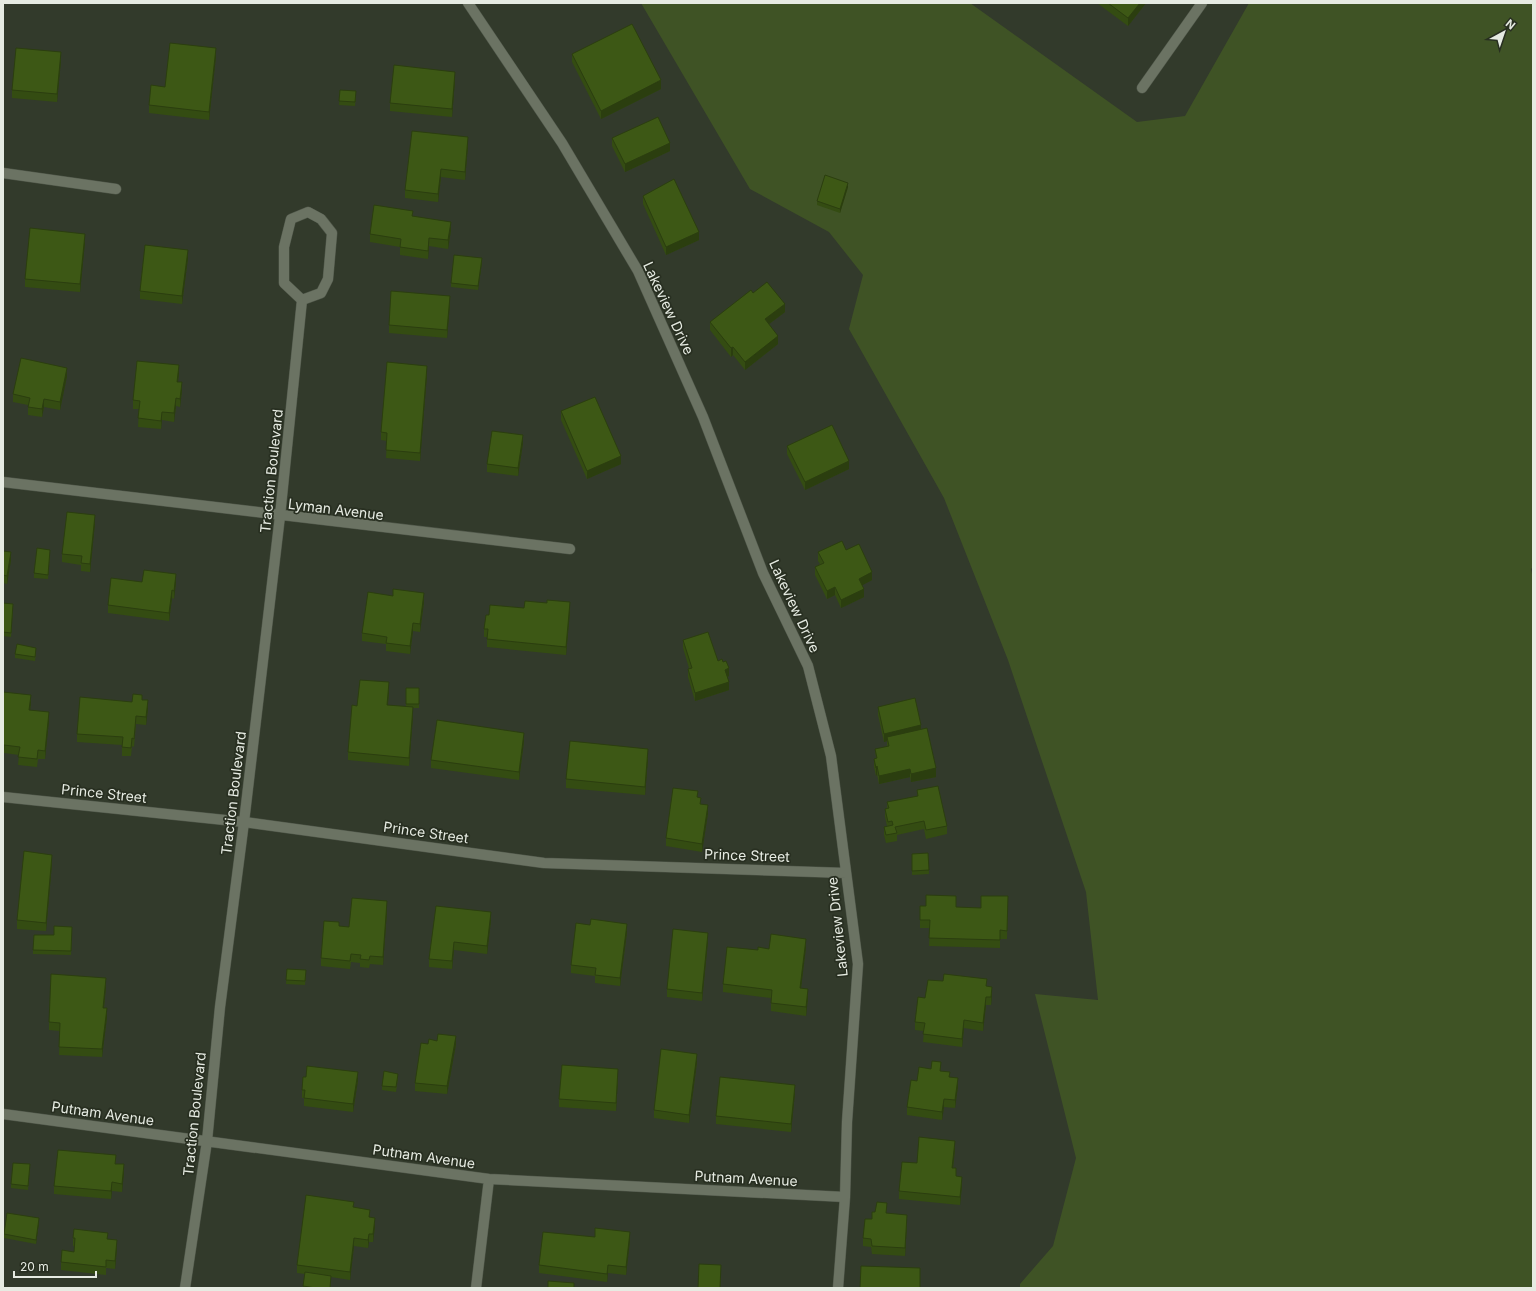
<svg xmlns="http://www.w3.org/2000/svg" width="1536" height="1291" font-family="Inter,sans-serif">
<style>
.green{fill:#3f5325}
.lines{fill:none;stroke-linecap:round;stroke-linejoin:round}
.minor-casing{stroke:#4f5649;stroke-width:11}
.minor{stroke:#6b7363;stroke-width:10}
.wall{fill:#344c12}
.shaded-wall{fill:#2b3e0f}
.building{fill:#3d5815;stroke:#2b3e0f}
.labels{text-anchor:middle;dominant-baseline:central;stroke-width:3.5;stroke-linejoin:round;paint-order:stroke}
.street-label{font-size:14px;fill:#e6ebe2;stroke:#282f21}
</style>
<rect width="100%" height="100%" fill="#323a2b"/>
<!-- green -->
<path class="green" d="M641,3H970L1137,122L1185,116L1249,3H1533V567L1531,569L1533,579V1288H1020V1284L1053,1246L1076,1158L1035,994L1098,1000L1086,892L1008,660L944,498L849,329L863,275L829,232L750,189Z"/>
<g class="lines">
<defs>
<path id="minor" d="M468,3L562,143L638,271L703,417L763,573L808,666L831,756L858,964L847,1122L845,1197L838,1288
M1142,88L1202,3
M3,173L116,189
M3,482L570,549
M3,797L244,822L544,863L846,873
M3,1114L489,1179L845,1197
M185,1288L207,1141L220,1007L244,822L280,516L302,300L321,293L328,279L332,233L321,219L308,212L291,219L284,247V283L302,300
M476,1288L489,1179"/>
</defs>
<!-- minor casing -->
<use href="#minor" class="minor-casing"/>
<!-- minor -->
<use href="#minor" class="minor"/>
</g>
<!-- wall -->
<path class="wall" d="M1097,3H1146L1128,26Z
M572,54L661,89L601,119L572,62Z
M216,56L209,120L149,113V105L165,87Z
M61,60L57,102L12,98V90Z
M455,80L452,117L390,111V103Z
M340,90L356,95L355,106L339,105Z
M612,138L670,151L625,172L612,146Z
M468,145L465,180L441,177L438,202L405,198V190Z
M848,187L840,213L817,205V201Z
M643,196L699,240L666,255L643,204Z
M413,217L451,230L448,249L429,246L428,259L400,255V247L370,242V234Z
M85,242L80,292L25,287V279Z
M188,258L182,304L140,299V291Z
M482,262L478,290L451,287V283Z
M753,293L785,312L769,324L778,344L745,370L733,355L731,357L710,330V322Z
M450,304L447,338L389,333V325Z
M179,373L178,382L182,390L180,407L176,406L174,422L162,420L161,429L138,427L139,409H133V400Z
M427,374L420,461L386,458L387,441L381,440V432Z
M67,376L60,410L44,407L42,417L28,415V405L13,402V394Z
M561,411L621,464L587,479L561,420Z
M523,443L518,476L487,472V464Z
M787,446L849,469L805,490L787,454Z
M95,523L90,572L81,571V565L62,562V554Z
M846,550L872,580L862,585L864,597L841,608L835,595L827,599L815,575V567L820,564L818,561V552Z
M3,551L11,560L7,584L3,583Z
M50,554L48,579L34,578V573Z
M142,582H176L174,599L172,598L169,621L108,613V605Z
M424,602L420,632L413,631L410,654L386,651V644L362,641V633Z
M3,603L13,608L11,637L3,636Z
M524,608L570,611L566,655L487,647V637H484V629L489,615Z
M683,640L718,661L729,676L727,677L729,690L695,701L688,677V669L689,668L683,648Z
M36,652L35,661L15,658V654Z
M406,688H419V708H413V716L409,766L348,760V752L357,706L389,691L388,705L406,707Z
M3,692L31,703L30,710L49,720L45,759H38L37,767L18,765L19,755L4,753V758H3Z
M142,700L148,708L146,725L136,724L134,747L132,746L131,756H122V745L77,742V734L132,702Z
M878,707L921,729L936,777L911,782L910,777L879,784L877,774L876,776L874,767V759L876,758L875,749L887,747V741L884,742L878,715Z
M524,741L519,780L431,768V760Z
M648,758L645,795L566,788V779Z
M917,790L947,826V834L926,839L924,829L897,835V841L886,843L884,835V827L887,826L885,817V809H887V802L917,796Z
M698,797L701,804L708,813L702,852L666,846V838Z
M928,853L929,874L912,875V854Z
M52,863L46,931L17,929V920Z
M1008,896L1007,939H1000V948L929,946L930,928H920V906L981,908Z
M436,906L491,920L487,954L454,950L452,969L429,967V959Z
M387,910L383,965L370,964L369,968L360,967V963L351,962L350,969L321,966V958L339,926L349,927Z
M72,927L71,955L33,954V950L54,935Z
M627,932L620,986L595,983V976L571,973V965Z
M708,941L702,1001L667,997V989Z
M806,947L801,988L808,997L806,1016L771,1011V998L723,992V984L758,950L769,949Z
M287,969L306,974L305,985L286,984Z
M106,986L104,1008L107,1017L102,1057L59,1055L60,1031L49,1030V1022Z
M987,987L992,995L991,1005H986L983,1031L964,1028L962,1047L923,1042L924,1031L915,1030V1022L925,998Z
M428,1044H456L447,1094L415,1091V1083Z
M697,1062L689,1123L654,1118V1110Z
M941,1071L950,1077L958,1086L955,1108L944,1107L942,1120L907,1115V1107L917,1081Z
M618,1077L616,1111L559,1107V1099Z
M398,1078L396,1092L382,1090V1086Z
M358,1080L353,1112L304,1106V1098H302V1090Z
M795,1093L791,1132L716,1124V1116Z
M955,1149L953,1168L956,1176L962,1185L960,1205L899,1199V1191L917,1163Z
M116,1164L124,1172L122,1192L112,1191L111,1199L54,1194V1186Z
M30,1168L28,1190L11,1188V1184Z
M887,1213L907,1223L905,1256L872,1254L871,1247L863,1246V1238L872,1219Z
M370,1217L375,1226L373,1242H369L368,1248L354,1246L350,1280L331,1277L330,1288H303L305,1274L297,1273V1265Z
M39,1222L36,1244L4,1238V1234Z
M73,1238L108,1239L117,1248L115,1269L106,1268V1275L61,1270V1262L74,1252L75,1246H73Z
M630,1240L626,1275L608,1273L607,1282L539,1273V1265Z"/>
<!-- shaded-wall -->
<path class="shaded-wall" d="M1140,3H1146L1128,26V18Z
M216,48V56L209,120V112Z
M61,52V60L57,102V94Z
M455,72V80L452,117V109Z
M661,80V89L601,119V111Z
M468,137V145L465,180V172Z
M670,143V151L625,172V164Z
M441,169V177L438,202V194Z
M848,183V187L840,213V209Z
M451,222V230L448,249V240Z
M699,232V240L666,255V247Z
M85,234V242L80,292V284Z
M429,238V246L428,259V251Z
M188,250V258L182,304V296Z
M482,258V262L478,290V286Z
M450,296V304L447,338V330Z
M785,304V312L765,327V319Z
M778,336V344L745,370V362Z
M733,347V355L731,357V348Z
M179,365V373L177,390V382Z
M427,366V374L420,461V453Z
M67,368V376L60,410V402Z
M182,382V390L180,407V399Z
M176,398V406L174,422V413Z
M44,399V407L42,417V409Z
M162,412V420L161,429V421Z
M523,435V443L518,476V468Z
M621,456V464L587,479V471Z
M849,461V469L805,490V482Z
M95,515V523L90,572V564Z
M11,552V560L7,584V576Z
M872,572V580L859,587V579Z
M176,574V582L174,599V591Z
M835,587V595L827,599V591Z
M864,589V597L841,608V600Z
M172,590V598L169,621V613Z
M424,593V602L420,632V624Z
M570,602V611L566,655V647Z
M413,623V631L410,654V646Z
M729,668V676L725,678V670Z
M389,682V691L387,713V705Z
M729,682V690L695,701V693Z
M31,695V703L29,718V710Z
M148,700V708L146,725V717Z
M413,707V716L409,766V758Z
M49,712V720L45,759V751Z
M921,725V733L887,737V741L884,742V734Z
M524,733V741L519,780V772Z
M648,749V758L645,795V787Z
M877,766V774L876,776V768Z
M936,768V777L911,782V774Z
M910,769V777L879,784V776Z
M708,805V813L702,852V844Z
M52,855V863L46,931V923Z
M387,901V910L383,965V957Z
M491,912V920L487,954V946Z
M627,924V932L620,986V978Z
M708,933V941L702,1001V993Z
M806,939V947L800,996V988Z
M454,942V950L452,969V961Z
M106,978V986L103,1016V1008Z
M992,987V995L991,1005V997Z
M808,989V997L806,1016V1007Z
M986,997V1005L983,1031V1023Z
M107,1008V1017L102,1057V1049Z
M964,1020V1028L962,1047V1039Z
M456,1036V1044L447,1094V1086Z
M697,1054V1062L689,1123V1115Z
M618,1069V1077L616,1111V1103Z
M358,1072V1080L353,1112V1104Z
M958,1078V1086L955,1108V1100Z
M795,1085V1093L791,1132V1124Z
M944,1099V1107L942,1120V1112Z
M955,1141V1149L952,1176V1168Z
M124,1164V1172L122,1192V1184Z
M962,1177V1185L960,1205V1197Z
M112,1182V1191L111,1199V1191Z
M907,1215V1223L905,1256V1248Z
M39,1218V1222L36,1244V1240Z
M375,1218V1226L373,1242V1234Z
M630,1232V1240L626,1275V1267Z
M369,1234V1242L368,1248V1240Z
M354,1238V1246L350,1280V1272Z
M117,1240V1248L115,1269V1261Z
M608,1265V1273L607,1282V1274Z"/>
<!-- building -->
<path class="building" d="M1108,3H1140L1128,18Z
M632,24L661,80L601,111L572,54Z
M170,43L216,48L209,112L149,105L151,85L165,87Z
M16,48L61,52L57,94L12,90Z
M394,65L455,72L452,109L390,103Z
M340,90L356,91L355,102L339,101Z
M658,117L670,143L625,164L612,138Z
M412,131L468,137L465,172L441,169L438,194L405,190Z
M825,175L848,183L840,209L817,201Z
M674,179L699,232L666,247L643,196Z
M374,205L413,211L412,216L451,222L448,240L429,238L428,251L400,247L401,239L370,234Z
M30,228L85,234L80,284L25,279Z
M145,245L188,250L182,296L140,291Z
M454,255L482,258L478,286L451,283Z
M767,282L785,304L765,319L778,336L745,362L733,347L731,348L710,322L751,290L753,293Z
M391,291L450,296L447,330L389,325Z
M21,358L67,368L60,402L44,399L42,409L28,407L30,398L13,394Z
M137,361L179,365L177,382H182L180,399L176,398L174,413L162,412L161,421L138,418L140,401L133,400Z
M387,362L427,366L420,453L386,450L387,433L381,432Z
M595,397L621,456L587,471L561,411Z
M832,425L849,461L805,482L787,446Z
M492,431L523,435L518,468L487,464Z
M67,512L95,515L90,564L81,563L82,556L62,554Z
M842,541L846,550L859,544L872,572L859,579L864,589L841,600L835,587L827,591L815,567L824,563L818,552Z
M37,548L50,550L48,575L34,573Z
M3,551L11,552L7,576L3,575Z
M144,570L176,574L174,591L172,590L169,613L108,605L111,578L142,582Z
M393,589L424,593L420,624L413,623L410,646L386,643L387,637L362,633L368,592L393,596Z
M547,600L570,602L566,647L487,639L488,629H484L486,615H489L490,605L524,608L525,601L547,603Z
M3,603L13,604L11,633L3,632Z
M708,632L718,661L722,659L723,662L726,661L729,668L725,670L729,682L695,693L688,669L692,668L683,640Z
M17,644L36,648L35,657L15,654Z
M360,680L389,682L387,705L413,707L409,758L348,752L352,705L357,706Z
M406,688H419V704H406Z
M3,692L31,695L29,710L49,712L45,751L38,750L37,759L18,757L20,747L4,745V750H3Z
M133,694L142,695V700H148L146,717L136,716L134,739L132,738L131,748L122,747L123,737L77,734L80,697L132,702Z
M915,698L921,725L884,734L878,707Z
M437,720L524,733L519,772L431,760Z
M927,728L936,768L911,774L910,769L879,776L877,766L876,768L874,759L877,758L875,749L889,746L887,737Z
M570,741L648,749L645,787L566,779Z
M938,786L947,826L926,830L924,821L895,827L897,833L886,835L884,827L893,825L892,821L888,822L885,809L889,808L887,802L918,796L917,790Z
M673,788L698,791L697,797L701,798L700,804L708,805L702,844L666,838Z
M24,851L52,855L46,923L17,920Z
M928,853L929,870L912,871V854Z
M926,895L956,896V907L981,908V896H1008L1007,931L1000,930V940L929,938L930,920H920V906H926Z
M352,898L387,901L383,957L370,956L369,960L360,959L361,955L351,954L350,961L321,958L324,921L339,922V926L349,927Z
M436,906L491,912L487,946L454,942L452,961L429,959Z
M591,919L627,924L620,978L595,975L596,968L571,965L576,923L590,925Z
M54,926L72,927L71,951L33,950L34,935H54Z
M673,929L708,933L702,993L667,989Z
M771,934L806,939L800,988L808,989L806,1007L771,1003L772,990L723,984L727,947L758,950V947L769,949Z
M287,969L306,970L305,981L286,980Z
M51,974L106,978L103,1008H107L102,1049L59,1047L60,1023L49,1022Z
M944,974L987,979L986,986L992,987L991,997H986L983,1023L964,1020L962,1039L923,1034L925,1023L915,1022L918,997L925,998L928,980L943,981Z
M438,1034L456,1036L447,1086L415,1083L421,1043L428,1044L429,1039L437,1041Z
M661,1049L697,1054L689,1115L654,1110Z
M932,1061L941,1062L940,1071L950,1072L949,1077L958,1078L955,1100L944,1099L942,1112L907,1107L911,1080L917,1081L919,1067L931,1069Z
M562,1065L618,1069L616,1103L559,1099Z
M307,1066L358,1072L353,1104L304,1098L305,1090H302L303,1077H306Z
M384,1071L398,1074L396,1087L382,1086Z
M720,1077L795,1085L791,1124L716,1116Z
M919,1137L955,1141L952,1168H956V1176L962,1177L960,1197L899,1191L902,1162L917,1163Z
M58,1150L116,1155L115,1164H124L122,1184L112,1182L111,1191L54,1186Z
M13,1163L30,1164L28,1186L11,1184Z
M306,1195L354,1202L353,1207L370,1210L369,1217L375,1218L373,1234H369L368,1240L354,1238L350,1272L297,1265Z
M877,1202L887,1203L886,1213L907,1215L905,1248L872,1246L871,1239L863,1238L865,1219H872V1212H875Z
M7,1213L39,1218L36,1240L4,1234Z
M595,1228L630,1232L626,1267L608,1265L607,1274L539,1265L543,1232L595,1237Z
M74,1229L108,1233L107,1239L117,1240L115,1261L106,1260V1267L61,1262L62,1250L74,1252L75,1238H73Z
M699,1264L721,1265L720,1288H698Z
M861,1266L920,1268V1288H860Z
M305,1272L331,1276L330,1288H316L303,1286Z
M548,1281L574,1283V1288H548Z"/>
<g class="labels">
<!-- street labels -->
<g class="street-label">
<text transform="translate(669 308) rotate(65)">Lakeview Drive</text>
<text transform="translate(271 471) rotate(-84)">Traction Boulevard</text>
<text transform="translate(336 509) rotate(7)">Lyman Avenue</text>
<text transform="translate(795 606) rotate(65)">Lakeview Drive</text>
<text transform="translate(104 793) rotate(6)">Prince Street</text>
<text transform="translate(233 793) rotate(-83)">Traction Boulevard</text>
<text transform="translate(426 832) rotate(8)">Prince Street</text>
<text transform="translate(747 855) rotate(2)">Prince Street</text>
<text transform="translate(837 927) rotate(-96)">Lakeview Drive</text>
<text transform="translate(103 1113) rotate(8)">Putnam Avenue</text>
<text transform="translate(194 1114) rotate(-84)">Traction Boulevard</text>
<text transform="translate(424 1156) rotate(8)">Putnam Avenue</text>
<text transform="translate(746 1178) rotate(3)">Putnam Avenue</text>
</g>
</g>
<!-- border -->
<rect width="1536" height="1291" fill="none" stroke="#e6ebe2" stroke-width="8"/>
<!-- north arrow -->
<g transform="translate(1504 32) rotate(40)" stroke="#282f21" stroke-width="3" paint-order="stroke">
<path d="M0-3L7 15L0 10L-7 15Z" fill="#e6ebe2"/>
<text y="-6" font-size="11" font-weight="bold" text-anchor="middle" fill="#e6ebe2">N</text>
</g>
<!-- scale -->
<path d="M14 1271v6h82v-6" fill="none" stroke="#e6ebe2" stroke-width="2"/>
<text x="20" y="1271" font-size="12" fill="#e6ebe2" stroke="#282f21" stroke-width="3" paint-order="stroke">20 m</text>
</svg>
